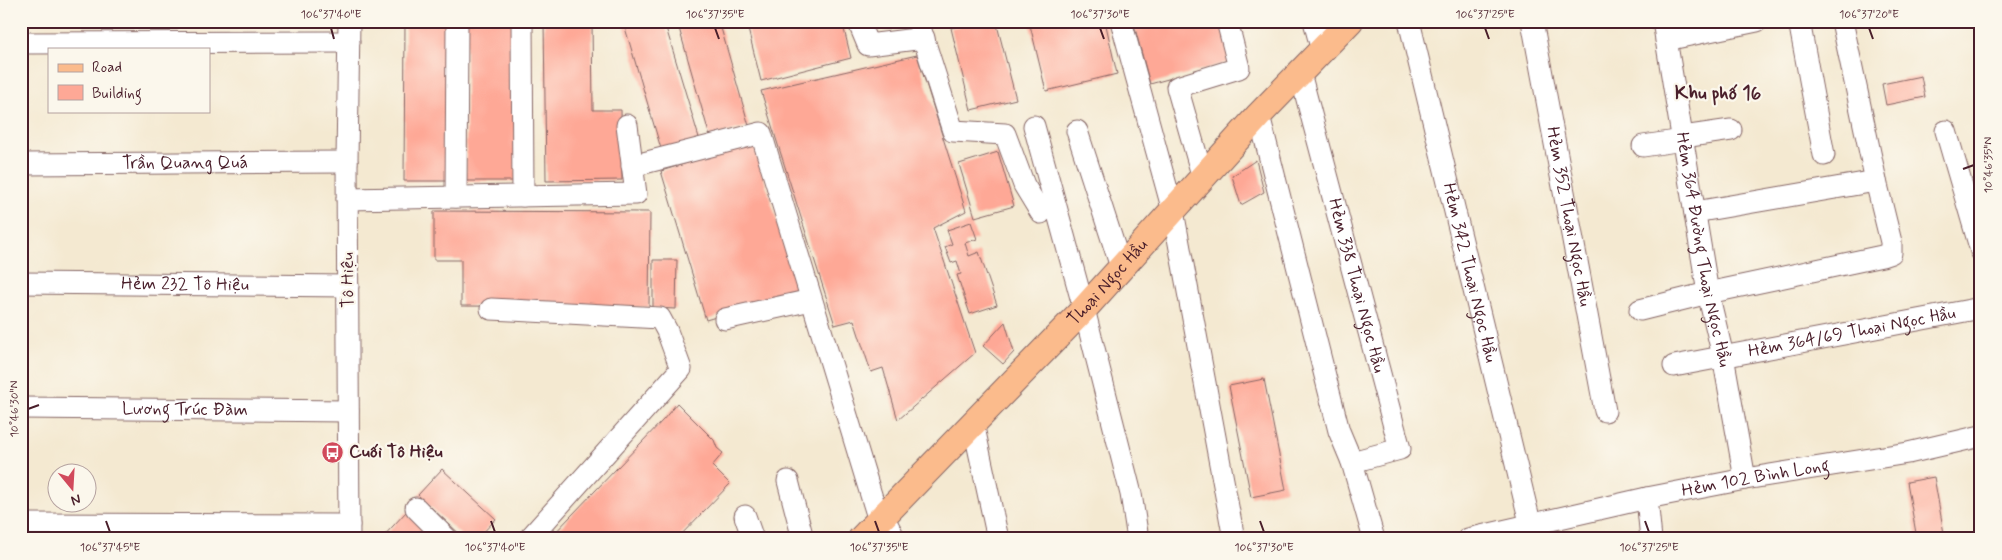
<svg xmlns="http://www.w3.org/2000/svg" width="2002" height="560" font-family="Mynerve,sans-serif">
<style>
.building{fill:#fea896}
.lines{fill:none;stroke-linecap:round;stroke-linejoin:round}
.minor-casing{stroke:#866665;stroke-width:23}
.major-casing{stroke:#866665;stroke-width:28}
.minor{stroke:#fff;stroke-width:21}
.major{stroke:#fbbb8c;stroke-width:26}
.ticks{fill:none;stroke:#4a1f2b;stroke-width:2}
.labels{text-anchor:middle;dominant-baseline:central;stroke-width:4.5;stroke-linejoin:round;paint-order:stroke}
.street-label{font-size:18px;fill:#4a1f2b;stroke:#fbf7ec}
.poi-label{font-size:18px;font-weight:bold;fill:#4a1f2b;stroke:#fbf7ec;text-anchor:start}
.neighbourhood-label{font-size:19px;font-weight:bold;fill:#4a1f2b;stroke:#fbf7ec}
.neatline{fill:none;stroke:#4a1f2b;stroke-width:2}
.ticks-label{font-size:12px;text-anchor:middle;fill:#4a1f2b}
</style>
<rect width="100%" height="100%" fill="#fbf7ec"/>
<filter id="ink" filterUnits="userSpaceOnUse"><feTurbulence type="fractalNoise" baseFrequency=".02" numOctaves="2"/><feDisplacementMap in="SourceGraphic" scale="10" xChannelSelector="R" yChannelSelector="G"/><feConvolveMatrix kernelMatrix="1 2 1 2 8 2 1 2 1" color-interpolation-filters="sRGB"/></filter>
<filter id="wash" filterUnits="userSpaceOnUse"><feTurbulence type="fractalNoise" baseFrequency=".0096" numOctaves="4" result="noise"/><feDisplacementMap in="SourceGraphic" scale="20" xChannelSelector="R" yChannelSelector="G"/><feGaussianBlur stdDeviation="1.12" result="paint"/><feColorMatrix in="noise" values="0 0 0 0 0 0 0 0 0 0 0 0 0 0 0 0 0 1.4 0 .05"/><feComposite in="paint" operator="in"/></filter>
<g filter="url(#wash)">
<rect width="100%" height="100%" fill="#f4e9d1"/>
<g id="blocks">
<!-- building -->
<path class="building" d="M405,21H452L451,181H404Z
M466,21H515L516,181H466Z
M544,21H592L593,110H621L622,180L546,181Z
M623,21H664L700,141L662,152Z
M677,21H719L749,126L710,137Z
M746,21H842L851,58L761,81Z
M978,21H996L1016,99L971,110L951,28Z
M1029,21H1105L1117,74L1046,91Z
M1133,21H1223L1233,61L1150,84Z
M917,55L966,211L933,228L975,353L898,420L883,368L871,372L854,320L835,325L761,91Z
M1921,76L1925,97L1886,105L1882,84Z
M753,143L799,292L706,320L661,171Z
M998,152L1014,206L975,217L959,164Z
M1256,160L1264,192L1241,205L1232,176Z
M434,211L650,212L649,307L461,306V260H434Z
M971,222L977,239L965,243L969,256L979,252L997,305L970,314L957,275L961,274L957,261L951,263L945,247L952,244L947,230Z
M653,260H677L676,309L653,308Z
M1005,322L1014,352L1003,364L983,346Z
M1264,379L1286,490L1251,497L1229,386Z
M677,403L714,440L717,448L723,453L712,466L730,484L677,539H549L663,420Z
M442,469L496,519L477,539H465L418,495Z
M1934,477L1945,539H1917L1907,482Z
M406,512L434,539H381Z"/>
</g>
</g>
<g filter="url(#ink)">
<use href="#blocks" fill-opacity="0" stroke="#866665" stroke-width="1"/>
<g class="lines">
<defs>
<g id="minor">
<path d="M522,21L523,196"/>
<path d="M858,21L868,45L924,38"/>
<path d="M918,21L953,131L1005,134L1024,185L1041,213"/>
<path d="M1121,21L1173,211L1234,539"/>
<path d="M1314,21L1322,51"/>
<path id="s1" d="M1409,21L1534,539"/>
<path id="s2" d="M1532,21L1605,411"/>
<path id="s3" d="M1663,21L1708,293L1723,356L1745,479"/>
<path d="M1799,21L1824,155"/>
<path d="M1666,40L1757,21"/>
<path d="M21,43L349,42"/>
<path id="s4" d="M1300,73L1400,449L1352,462"/>
<path d="M1259,115L1339,431L1352,462L1374,539"/>
<path d="M1034,126L1084,309L1131,494L1138,539"/>
<path d="M1077,131L1121,267"/>
<path d="M1946,131L1981,251"/>
<path d="M1683,137L1731,130"/>
<path d="M1643,146L1683,140"/>
<path id="s5" d="M21,164L347,162"/>
<path d="M632,166L761,133L879,521"/>
<path d="M1203,178L1177,87L1239,68L1227,21"/>
<path d="M456,197L457,21"/>
<path d="M347,199L636,194L627,125"/>
<path d="M1695,212L1876,181"/>
<path id="s6" d="M21,283L348,286"/>
<path d="M491,309L660,318L667,331L681,369L529,539"/>
<path d="M1640,310L1708,293L1882,256L1891,253V242L1876,181L1842,21"/>
<path d="M725,319L811,300"/>
<path id="s7" d="M1674,366L1981,308"/>
<path id="s8" d="M21,408L348,411"/>
<path d="M973,423L998,539"/>
<path d="M788,481L803,539"/>
<path d="M1647,498L1651,539"/>
<path d="M416,508L447,539"/>
<path d="M745,516L753,539"/>
<path d="M883,516L895,539"/>
<path d="M21,524L349,525"/>
<path d="M349,539L347,162L349,21"/>
<path id="s9" d="M1468,539L1647,498L1745,479L1908,453L1981,436"/>
</g>
<g id="major">
<path id="s10" d="M861,539L1084,309L1259,115L1350,21"/>
</g>
</defs>
<!-- minor casing -->
<use href="#minor" class="minor-casing"/>
<!-- major casing -->
<use href="#major" class="major-casing"/>
<!-- minor -->
<use href="#minor" class="minor"/>
<!-- major -->
<use href="#major" class="major"/>
</g>
</g>
<!-- ticks -->
<path class="ticks" d="M331,28L334,39M715,28L719,39M1100,28L1104,39M1485,28L1489,39M1869,28L1873,39M1963,169L1974,165M28,409L39,405M106,521L110,532M491,521L495,532M875,521L879,532M1260,521L1264,532M1645,521L1649,532"/>
<!-- icons -->
<defs>
<symbol id="bus-disc" viewBox="-11 -11 22 22"><circle r="9.5" fill="#d1495b" stroke="#fbf7ec"/><path d="M-5-6H5V4H4V6H2V4H-2V6H-4V4H-5ZM-3.5-4V0h7V-4ZM-3.5 1.2v1.5H-2V1.2ZM2 1.2v1.5H3.5V1.2Z" fill="#fff"/></symbol>
</defs>
<g fill-rule="evenodd">
<use href="#bus-disc" x="320" y="440" width="25" height="25"/>
</g>
<g class="labels">
<!-- street labels -->
<g class="street-label">
<text stroke="none"><textPath href="#s5" startOffset="164">Trần Quang Quá</textPath></text>
<text stroke="none"><textPath href="#s2" startOffset="199">Hẻm 352 Thoại Ngọc Hầu</textPath></text>
<text stroke="none"><textPath href="#s3" startOffset="232">Hẻm 364 Đường Thoại Ngọc Hầu</textPath></text>
<text stroke="none"><textPath href="#s1" startOffset="259">Hẻm 342 Thoại Ngọc Hầu</textPath></text>
<text transform="translate(348 280) rotate(-90)">Tô Hiệu</text>
<text stroke="none"><textPath href="#s10" startOffset="356">Thoại Ngọc Hầu</textPath></text>
<text stroke="none"><textPath href="#s6" startOffset="164">Hẻm 232 Tô Hiệu</textPath></text>
<text stroke="none"><textPath href="#s4" startOffset="220">Hẻm 338 Thoại Ngọc Hầu</textPath></text>
<text stroke="none"><textPath href="#s7" startOffset="181">Hẻm 364/69 Thoại Ngọc Hầu</textPath></text>
<text stroke="none"><textPath href="#s8" startOffset="164">Lương Trúc Đàm</textPath></text>
<text stroke="none"><textPath href="#s9" startOffset="294">Hẻm 102 Bình Long</textPath></text>
</g>
<!-- poi labels -->
<g class="poi-label">
<text x="349" y="452">Cuối Tô Hiệu</text>
</g>
<!-- neighbourhood labels -->
<g class="neighbourhood-label">
<text x="1718" y="93">Khu phố 16</text>
</g>
</g>
<!-- margin -->
<rect width="2002" height="560" fill="none" stroke="#fbf7ec" stroke-width="55"/>
<!-- legend -->
<rect x="48" y="48" width="162" height="65" fill="#fbf7ec" stroke="#b4a19f"/>
<rect x="58" y="64" width="25" height="8" fill="#fbbb8c" stroke="#b4a19f"/>
<text x="92" y="72" font-size="15" fill="#4a1f2b">Road</text>
<rect x="58" y="85" width="25" height="15" fill="#fea896" stroke="#b4a19f"/>
<text x="92" y="98" font-size="15" fill="#4a1f2b">Building</text>
<!-- north arrow -->
<g transform="translate(72 488) rotate(162)"><circle r="24" fill="#fbf7ec" stroke="#b4a19f"/>
<path d="M0-4L9 19L0 12L-9 19Z" fill="#d1495b"/>
<text y="-8" font-size="14" font-weight="bold" text-anchor="middle" fill="#4a1f2b">N</text>
</g>
<rect x="28" y="28" width="1946" height="504" class="neatline"/>
<g class="ticks-label">
<text x="331" y="18">106°37'40"E</text>
<text x="715" y="18">106°37'35"E</text>
<text x="1100" y="18">106°37'30"E</text>
<text x="1485" y="18">106°37'25"E</text>
<text x="1869" y="18">106°37'20"E</text>
<text transform="translate(1988 165) rotate(-90)" y="4">10°46'35"N</text>
<text transform="translate(14 409) rotate(-90)" y="4">10°46'30"N</text>
<text x="110" y="551">106°37'45"E</text>
<text x="495" y="551">106°37'40"E</text>
<text x="879" y="551">106°37'35"E</text>
<text x="1264" y="551">106°37'30"E</text>
<text x="1649" y="551">106°37'25"E</text>
</g>
</svg>
